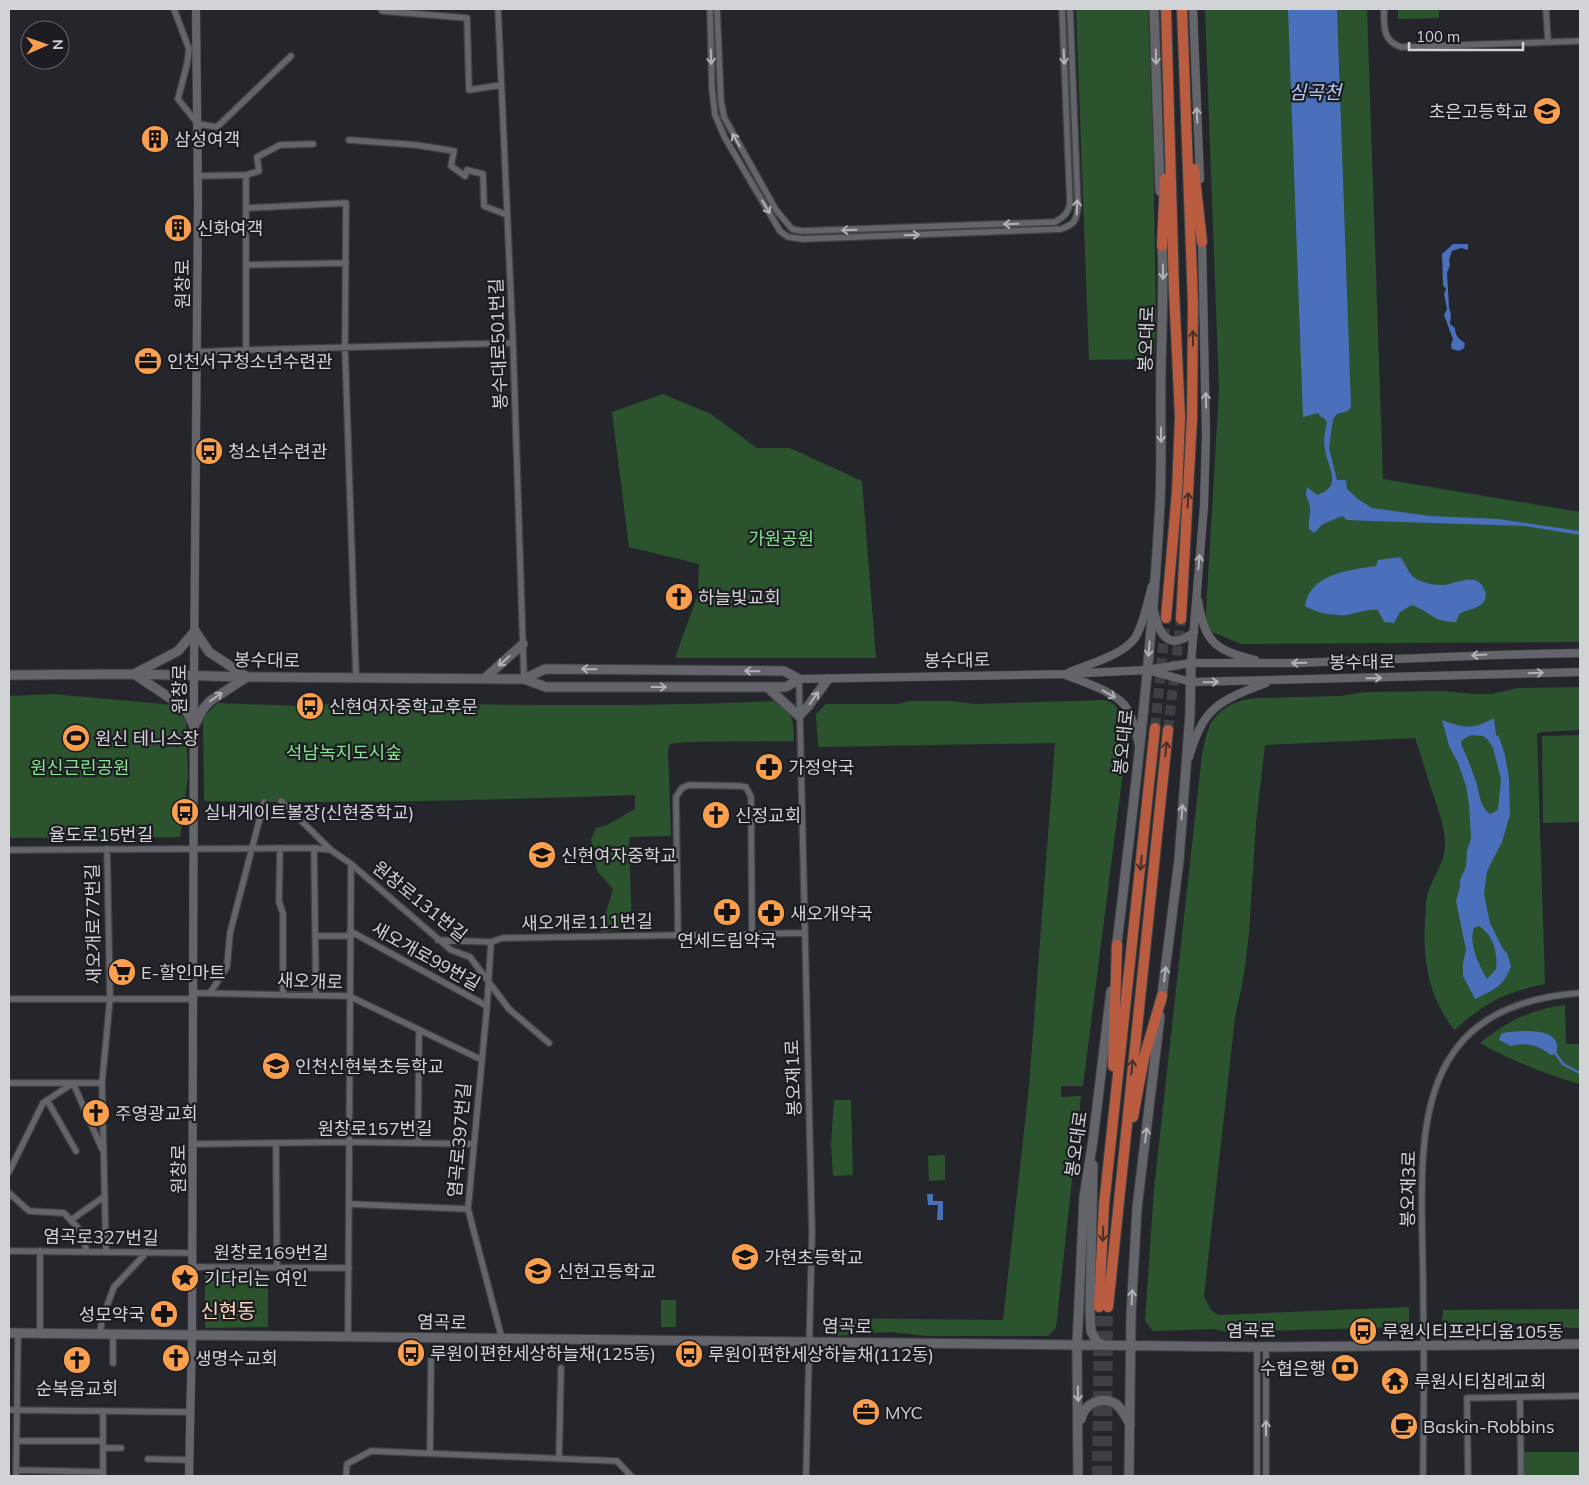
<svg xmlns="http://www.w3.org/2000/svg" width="1589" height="1485" font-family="Mulish,'Noto Sans KR',sans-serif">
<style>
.green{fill:#2a532e}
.water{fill:#4a6fbb;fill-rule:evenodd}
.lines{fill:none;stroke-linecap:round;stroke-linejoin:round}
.stream{stroke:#4a6fbb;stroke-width:2.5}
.trunk-tunnel{stroke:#3f4045;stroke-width:10;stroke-dasharray:10 5;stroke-linecap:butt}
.minor-casing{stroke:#414246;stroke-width:8}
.tertiary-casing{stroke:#414246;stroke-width:9}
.secondary-casing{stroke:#414246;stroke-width:11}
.trunk-casing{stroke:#414246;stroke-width:12}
.minor{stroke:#64656b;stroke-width:5.5}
.tertiary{stroke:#64656b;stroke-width:8}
.secondary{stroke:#64656b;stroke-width:9}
.trunk{stroke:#b95c40;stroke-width:10}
.oneway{stroke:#b1b2b6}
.oneway2{stroke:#4b2f2b}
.labels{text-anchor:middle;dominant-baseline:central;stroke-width:4.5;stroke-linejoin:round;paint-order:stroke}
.poi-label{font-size:18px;fill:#d2d3d6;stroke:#1c1c22;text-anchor:start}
.street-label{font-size:18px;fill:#d2d3d6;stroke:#1c1c22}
.park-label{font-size:18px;fill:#82e58a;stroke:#1c1c22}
.water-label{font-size:19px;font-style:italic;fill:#b4caf3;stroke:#1c1c22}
.quarter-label{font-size:20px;fill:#ffd7b9;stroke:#1c1c22}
</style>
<rect width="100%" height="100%" fill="#25262b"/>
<!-- green -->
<path class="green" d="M1076,9H1148L1153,140L1156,320L1154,359L1089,360Z
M1205,9H1367L1383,479L1580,512V642L1241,644L1205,629L1219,390Z
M1398,9H1439V18L1398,19Z
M663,394L711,414L757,448H790L862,481L876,658H675L698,594L699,564L629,547L612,412Z
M1580,687V730L1541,732L1537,734L1545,984C1502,993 1487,1002 1454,1030C1428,994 1423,964 1425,920C1426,911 1425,901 1428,893C1432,878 1444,864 1445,847C1446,827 1436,804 1430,785C1425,769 1420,753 1415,738L1265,745L1256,823L1249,933L1244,975L1235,1018L1204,1296L1211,1310L1219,1315L1409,1307V1322L1404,1327L1227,1332L1215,1329L1153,1331L1145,1321L1154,1189L1202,754L1206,736L1211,722L1221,711L1230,705L1243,700L1258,698L1341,696L1365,692L1445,691L1473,694H1491L1518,688Z
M53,694L174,705L186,721L188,777L180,837L9,838V696Z
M1104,700C1128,706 1126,736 1125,756L1083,1086H1061V1097L1081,1096L1056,1328L1048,1336H927L891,1332L833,1336L826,1328V1318L1003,1320L1029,1086L1055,743L818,747L816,714L826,704H897L910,701H953L973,704Z
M774,701C793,709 794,722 794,741L687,742L670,744L668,750L671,836L630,837L629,843L632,929L600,932L613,889L597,871L591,839L596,828L607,825L635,809V795C492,800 348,804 204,801L203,718L217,703L301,706L343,703C487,704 631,708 774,701Z
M1580,735V822L1543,823L1542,736Z
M1565,1005L1566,1044H1580V1084C1545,1074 1512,1061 1480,1043C1505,1022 1532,1009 1565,1005Z
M834,1100H851L853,1175L833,1176L831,1144Z
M945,1155V1180L929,1181L928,1156Z
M268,1274V1327L205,1328V1275Z
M661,1300H676V1327H661Z
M1580,1309V1328L1548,1327L1533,1323L1495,1324L1481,1329L1449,1328L1442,1321L1443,1310Z
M1521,1452H1580V1476H1521Z"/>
<!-- water -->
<path class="water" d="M1288,9H1337L1351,407L1348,411L1337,414L1333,419L1329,448L1337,480H1346L1347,489L1358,499L1372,508L1430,516L1498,519L1580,531V535L1525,526L1371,521L1347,520L1342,516L1323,524L1314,533L1309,529C1308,521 1311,514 1310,507C1309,497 1304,500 1307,487L1317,495C1344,487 1327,466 1325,450C1323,440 1325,432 1327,422L1323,417H1321L1318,413L1303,417Z
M1453,244H1468V250L1461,248L1452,251L1449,260L1450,265L1447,273L1449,307L1451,315L1450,324L1455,328C1455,336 1460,340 1465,343L1464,348L1459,351L1452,349L1451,345L1453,339L1444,315L1447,309L1444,294L1446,289L1443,285L1442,254Z
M1400,557C1407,565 1408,575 1418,580C1425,583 1434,585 1441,585C1456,585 1477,569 1485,591C1490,607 1469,609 1459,614L1456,622C1432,622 1431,612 1412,605L1400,612L1394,623L1384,622L1378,610C1366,609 1358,613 1347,615C1333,616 1317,613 1305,606C1310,573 1350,570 1376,566L1378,560Z
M1494,718L1496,735L1499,737L1505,755L1509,778L1510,815L1502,842L1487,871L1484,894L1490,923L1503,949L1507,953L1511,966C1504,987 1493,990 1475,999L1463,976V963L1466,950L1456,901L1460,887V880L1466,867L1467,851L1471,838L1469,804L1466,786L1458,763L1449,746L1442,720C1463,728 1474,730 1494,718ZM1471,735L1483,736L1488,740L1493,748L1501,779L1498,810L1490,814C1480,806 1480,797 1477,785C1473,772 1467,757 1461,744L1462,740ZM1479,926C1493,935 1498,952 1496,969L1487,979C1479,965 1468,944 1474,928Z
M1523,1031C1538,1031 1563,1032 1556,1054L1551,1055C1537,1045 1527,1042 1511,1046L1499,1040L1501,1034L1508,1032Z
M927,1194H933V1201H943V1220H937L938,1205H928Z"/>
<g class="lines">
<!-- stream -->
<path class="stream" d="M1556,1054L1563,1064L1580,1073"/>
<!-- trunk-tunnel -->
<path class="trunk-tunnel" d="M1155,728L1166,618
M1168,730L1181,619
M1097,1476L1099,1307
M1107,1476L1108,1307"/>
<defs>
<path id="minor" d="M174,9L189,49L187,64L178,99L198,124L217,127L291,56
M381,9L382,11L467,18L469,90L501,85
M498,9L513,343L524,679
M710,9L712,89L715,115L725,138L780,231L788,237L803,239L1061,229C1075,224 1076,221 1078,207L1070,9
M717,9L721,101L724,117L776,210L792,229L801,231L1055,222C1064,217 1068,213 1070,204L1062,9
M1384,9C1384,25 1382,41 1401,47L1580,41
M1546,9L1548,42
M349,140L416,145L454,151L451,166L465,176L467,170L483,174L484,206L507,215
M246,175L259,171L257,157L280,145L313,144
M197,176L246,175V350
M247,208L346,203L345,348L356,677
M246,265L346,263
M197,352L246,350L513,343
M799,679L812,1232L806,1476
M281,801L331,850
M280,848L279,902L283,913V995
M314,848L316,995
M9,850L314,848L331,850L351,864L451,950L470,957L509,1009L549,1043
M350,931L487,1006
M678,935L676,797L682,788L689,785L739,786L746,787L751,797L752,934
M315,936H350
M438,940L491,942L503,938L803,933
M491,942L487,1006L468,1209L502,1339
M194,993L349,996L482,1060
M210,993L227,967L230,933L264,802
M9,999H194
M9,1083H102
M47,1100L76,1151
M276,1143L277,1267
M418,1143L419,1030
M193,1144L349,1142L474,1144
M9,1172L43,1103L73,1083L102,1149
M9,1193L29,1211L64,1213L81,1231L87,1252
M349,1204L468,1209
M71,1220L105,1196
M9,1251L192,1253
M106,1252L102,1083L110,999L107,849
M192,1267L349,1268
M40,1334V1251
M100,1334L102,1319L114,1287L147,1252
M113,1334V1363
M348,1337L351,864
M1257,1347V1476
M1520,1397L1521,1476
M9,1410L191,1412
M17,1441H103
M103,1448H121
M430,1453L431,1360
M559,1458L561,1368
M148,1459L190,1460
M16,1470L103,1472
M16,1476L18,1333
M103,1476V1411
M346,1476L347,1464L371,1451L617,1461L631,1476
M1266,1476V1347
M1423,1476C1424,1409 1424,1343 1423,1276C1421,1143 1405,1006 1580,993
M1468,1476L1467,1398L1580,1396"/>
<path id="tertiary" d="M1193,9L1200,179
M1198,601C1205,643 1215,650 1255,660
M1154,611C1159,635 1169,652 1194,632
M1191,663L1204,506L1206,435L1202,238
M1151,671L1191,682L1580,672
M1070,672C1089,664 1123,655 1135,638C1144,623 1147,603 1152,586
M1066,675C1084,682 1119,693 1128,710C1134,721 1136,733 1139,745
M799,679L1065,674L1147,670L1191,663H1297L1496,655L1580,653
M1189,757C1204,706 1219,701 1266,683
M189,1476L192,1335L194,675L198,203L196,9"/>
<path id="secondary" d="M1154,9L1160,191
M136,673L178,651L195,631L209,652L247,677L210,701L203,709L194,726
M134,674L179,704L187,712L194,726
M9,675L134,674L247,677L524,679L546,687H786L799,679L784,671L545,669L524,679
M485,678L523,644
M767,687L799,716L809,705L828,679
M1116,951C1134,802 1152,653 1160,503C1162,458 1160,413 1161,367C1162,324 1164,282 1162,239
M1161,1003L1179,860L1190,714L1191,663
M1093,1165L1090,1312L1091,1331L1097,1342L1104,1345
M9,1333L1257,1347L1580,1344
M1081,1419C1084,1404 1101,1395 1116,1404C1122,1409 1126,1417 1130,1424
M1078,1476L1077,1345L1084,1197L1093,1140L1111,991
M1129,1476L1131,1315L1137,1208L1160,1016"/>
<path id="trunk" d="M1166,9L1174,290L1180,417L1177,492L1166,618
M1194,169L1202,242
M1162,246L1165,179
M1181,619L1192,419L1193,304L1182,9
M1113,1066L1117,945
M1133,1117L1144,1058L1162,996
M1099,1307L1104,1205L1155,728
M1108,1307L1168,730"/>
</defs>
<!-- minor casing -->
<use href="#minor" class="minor-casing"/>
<!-- tertiary casing -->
<use href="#tertiary" class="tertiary-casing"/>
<!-- secondary casing -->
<use href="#secondary" class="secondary-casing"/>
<!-- trunk casing -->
<use href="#trunk" class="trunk-casing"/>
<!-- minor -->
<use href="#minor" class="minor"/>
<!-- tertiary -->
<use href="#tertiary" class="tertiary"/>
<!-- secondary -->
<use href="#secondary" class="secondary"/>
<!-- trunk -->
<use href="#trunk" class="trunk"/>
</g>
<!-- one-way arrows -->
<defs><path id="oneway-shaft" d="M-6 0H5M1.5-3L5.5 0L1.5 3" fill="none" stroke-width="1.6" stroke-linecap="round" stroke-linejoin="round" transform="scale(1.25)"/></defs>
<g class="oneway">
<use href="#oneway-shaft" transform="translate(711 57) rotate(88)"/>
<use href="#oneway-shaft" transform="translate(1064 57) rotate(88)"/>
<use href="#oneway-shaft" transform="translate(1156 57) rotate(88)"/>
<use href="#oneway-shaft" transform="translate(1197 115) rotate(-92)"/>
<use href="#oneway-shaft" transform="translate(736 140) rotate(-120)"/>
<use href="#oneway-shaft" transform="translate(766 207) rotate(59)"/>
<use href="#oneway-shaft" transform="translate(1077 207) rotate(-87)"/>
<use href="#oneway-shaft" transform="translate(1011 224) rotate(178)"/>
<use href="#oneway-shaft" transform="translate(849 230) rotate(178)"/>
<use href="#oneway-shaft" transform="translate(912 235) rotate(-2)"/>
<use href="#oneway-shaft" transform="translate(1163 272) rotate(89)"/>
<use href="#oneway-shaft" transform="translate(1206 400) rotate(-91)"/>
<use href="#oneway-shaft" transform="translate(1161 435) rotate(89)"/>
<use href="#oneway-shaft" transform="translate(1199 562) rotate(-85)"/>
<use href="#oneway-shaft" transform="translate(1149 649) rotate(95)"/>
<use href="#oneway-shaft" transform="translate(1479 655) rotate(177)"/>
<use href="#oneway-shaft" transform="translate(504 661) rotate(138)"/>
<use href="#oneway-shaft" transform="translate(1299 663) rotate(179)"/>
<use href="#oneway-shaft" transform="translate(589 669) rotate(-179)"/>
<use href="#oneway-shaft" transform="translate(752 671) rotate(-179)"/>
<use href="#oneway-shaft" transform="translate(1536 673) rotate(-2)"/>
<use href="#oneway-shaft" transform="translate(1374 678) rotate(-1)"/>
<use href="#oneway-shaft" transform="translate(1211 682) rotate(-1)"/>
<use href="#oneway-shaft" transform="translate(659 687)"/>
<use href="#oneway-shaft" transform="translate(1109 694) rotate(29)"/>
<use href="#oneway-shaft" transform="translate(216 697) rotate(-35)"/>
<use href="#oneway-shaft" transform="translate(814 698) rotate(-54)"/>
<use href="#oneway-shaft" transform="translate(1182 812) rotate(-86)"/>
<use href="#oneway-shaft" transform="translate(1165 974) rotate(-83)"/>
<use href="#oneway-shaft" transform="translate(1146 1135) rotate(-83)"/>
<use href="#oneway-shaft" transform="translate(1132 1297) rotate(-87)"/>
<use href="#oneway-shaft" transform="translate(1078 1394) rotate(89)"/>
<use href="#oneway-shaft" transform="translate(1266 1428) rotate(-90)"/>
</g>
<g class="oneway2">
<use href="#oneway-shaft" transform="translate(1193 338) rotate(-90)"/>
<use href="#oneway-shaft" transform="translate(1188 500) rotate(-87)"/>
<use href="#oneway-shaft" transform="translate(1166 749) rotate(-84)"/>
<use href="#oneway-shaft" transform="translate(1141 863) rotate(96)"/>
<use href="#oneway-shaft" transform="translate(1132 1067) rotate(-84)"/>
<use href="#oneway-shaft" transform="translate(1103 1234) rotate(92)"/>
</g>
<!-- icons -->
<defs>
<symbol id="school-disc" viewBox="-11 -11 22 22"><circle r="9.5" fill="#fa9f4e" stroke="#1c1c22"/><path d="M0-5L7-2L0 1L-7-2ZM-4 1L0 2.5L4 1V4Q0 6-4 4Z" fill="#111"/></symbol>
<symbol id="building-disc" viewBox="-11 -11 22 22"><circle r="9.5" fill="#fa9f4e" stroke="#1c1c22"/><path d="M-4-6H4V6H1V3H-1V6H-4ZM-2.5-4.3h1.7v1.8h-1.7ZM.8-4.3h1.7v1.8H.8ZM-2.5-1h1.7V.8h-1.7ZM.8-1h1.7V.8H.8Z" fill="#111"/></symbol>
<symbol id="office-disc" viewBox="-11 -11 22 22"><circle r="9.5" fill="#fa9f4e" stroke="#1c1c22"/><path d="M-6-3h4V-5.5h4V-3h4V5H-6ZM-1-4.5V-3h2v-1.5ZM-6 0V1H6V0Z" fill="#111"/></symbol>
<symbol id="bus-disc" viewBox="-11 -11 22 22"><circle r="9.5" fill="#fa9f4e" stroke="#1c1c22"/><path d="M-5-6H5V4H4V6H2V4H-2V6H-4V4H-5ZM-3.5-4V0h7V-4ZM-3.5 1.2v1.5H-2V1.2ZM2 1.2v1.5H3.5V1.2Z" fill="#111"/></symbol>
<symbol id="church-disc" viewBox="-11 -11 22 22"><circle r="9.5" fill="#fa9f4e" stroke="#1c1c22"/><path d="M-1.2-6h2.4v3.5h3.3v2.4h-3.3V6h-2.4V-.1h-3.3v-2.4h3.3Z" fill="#111"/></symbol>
<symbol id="stadium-disc" viewBox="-11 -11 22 22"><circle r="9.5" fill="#fa9f4e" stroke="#1c1c22"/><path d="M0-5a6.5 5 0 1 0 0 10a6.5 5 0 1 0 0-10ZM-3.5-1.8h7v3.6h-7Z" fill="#111"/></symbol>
<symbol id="pharmacy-disc" viewBox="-11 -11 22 22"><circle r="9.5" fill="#fa9f4e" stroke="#1c1c22"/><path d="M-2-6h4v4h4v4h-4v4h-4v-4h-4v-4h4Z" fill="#111"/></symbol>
<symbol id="supermarket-disc" viewBox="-11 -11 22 22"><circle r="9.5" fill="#fa9f4e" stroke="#1c1c22"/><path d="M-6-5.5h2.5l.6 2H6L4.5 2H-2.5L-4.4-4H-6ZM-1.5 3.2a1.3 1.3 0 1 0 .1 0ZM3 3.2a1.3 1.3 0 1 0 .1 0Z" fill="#111"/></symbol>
<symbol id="sight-disc" viewBox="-11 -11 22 22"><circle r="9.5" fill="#fa9f4e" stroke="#1c1c22"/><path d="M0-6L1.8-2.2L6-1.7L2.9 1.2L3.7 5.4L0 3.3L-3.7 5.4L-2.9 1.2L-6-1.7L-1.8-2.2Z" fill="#111"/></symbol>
<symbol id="bank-disc" viewBox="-11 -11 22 22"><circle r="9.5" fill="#fa9f4e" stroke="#1c1c22"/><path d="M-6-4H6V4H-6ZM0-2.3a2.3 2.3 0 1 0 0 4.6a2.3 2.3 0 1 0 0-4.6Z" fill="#111"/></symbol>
<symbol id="temple-disc" viewBox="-11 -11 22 22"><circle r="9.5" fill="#fa9f4e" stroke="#1c1c22"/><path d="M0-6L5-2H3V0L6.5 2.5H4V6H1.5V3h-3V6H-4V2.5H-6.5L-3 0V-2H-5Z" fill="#111"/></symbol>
<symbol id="cafe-disc" viewBox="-11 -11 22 22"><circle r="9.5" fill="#fa9f4e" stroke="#1c1c22"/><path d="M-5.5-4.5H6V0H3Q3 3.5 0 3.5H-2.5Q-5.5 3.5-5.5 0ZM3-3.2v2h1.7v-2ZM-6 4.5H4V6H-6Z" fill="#111"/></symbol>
</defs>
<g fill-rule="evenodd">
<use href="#school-disc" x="1531" y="95" width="32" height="32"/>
<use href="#building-disc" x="139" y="123" width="32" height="32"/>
<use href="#building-disc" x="162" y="212" width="32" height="32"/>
<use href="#office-disc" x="132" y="345" width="32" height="32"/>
<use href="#bus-disc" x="193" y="435" width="32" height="32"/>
<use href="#church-disc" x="663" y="581" width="32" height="32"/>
<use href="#bus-disc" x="294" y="690" width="32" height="32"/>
<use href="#stadium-disc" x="60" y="722" width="32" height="32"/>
<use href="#pharmacy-disc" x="753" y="751" width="32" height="32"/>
<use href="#bus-disc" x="169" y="796" width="32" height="32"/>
<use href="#church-disc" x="700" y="799" width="32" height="32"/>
<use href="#school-disc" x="526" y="839" width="32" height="32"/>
<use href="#pharmacy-disc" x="711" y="896" width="32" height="32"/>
<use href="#pharmacy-disc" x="755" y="897" width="32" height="32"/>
<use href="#supermarket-disc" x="106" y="956" width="32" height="32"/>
<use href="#school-disc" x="260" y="1050" width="32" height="32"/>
<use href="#church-disc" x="80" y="1097" width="32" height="32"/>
<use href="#school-disc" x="729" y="1241" width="32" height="32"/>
<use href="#school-disc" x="522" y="1255" width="32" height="32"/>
<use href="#sight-disc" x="169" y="1262" width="32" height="32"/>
<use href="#pharmacy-disc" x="148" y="1298" width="32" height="32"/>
<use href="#bus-disc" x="1347" y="1315" width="32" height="32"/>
<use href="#bus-disc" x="395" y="1337" width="32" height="32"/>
<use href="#bus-disc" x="673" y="1338" width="32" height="32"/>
<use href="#church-disc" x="160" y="1342" width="32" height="32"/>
<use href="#church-disc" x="61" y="1344" width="32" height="32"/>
<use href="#bank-disc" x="1329" y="1352" width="32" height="32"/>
<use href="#temple-disc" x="1379" y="1365" width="32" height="32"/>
<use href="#office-disc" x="850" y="1396" width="32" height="32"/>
<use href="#cafe-disc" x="1388" y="1410" width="32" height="32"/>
</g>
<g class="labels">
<!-- poi labels -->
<g class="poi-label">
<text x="1528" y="111" text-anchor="end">초은고등학교</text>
<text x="174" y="139">삼성여객</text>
<text x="197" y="228">신화여객</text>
<text x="167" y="361">인천서구청소년수련관</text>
<text x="228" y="451">청소년수련관</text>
<text x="698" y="597">하늘빛교회</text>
<text x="329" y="706">신현여자중학교후문</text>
<text x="95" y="738">원신 테니스장</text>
<text x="788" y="767">가정약국</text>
<text x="204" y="812">실내게이트볼장(신현중학교)</text>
<text x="735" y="815">신정교회</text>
<text x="561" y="855">신현여자중학교</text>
<text x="790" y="913">새오개약국</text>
<text x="727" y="940" text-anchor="middle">연세드림약국</text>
<text x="141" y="972">E-할인마트</text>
<text x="295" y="1066">인천신현북초등학교</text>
<text x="115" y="1113">주영광교회</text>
<text x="764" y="1257">가현초등학교</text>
<text x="557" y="1271">신현고등학교</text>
<text x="204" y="1278">기다리는 여인</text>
<text x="145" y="1314" text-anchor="end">성모약국</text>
<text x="1382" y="1331">루원시티프라디움105동</text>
<text x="430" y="1353">루원이편한세상하늘채(125동)</text>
<text x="708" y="1354">루원이편한세상하늘채(112동)</text>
<text x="195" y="1358">생명수교회</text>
<text x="1326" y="1368" text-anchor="end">수협은행</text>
<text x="1414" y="1381">루원시티침례교회</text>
<text x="77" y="1388" text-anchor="middle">순복음교회</text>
<text x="885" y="1412">MYC</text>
<text x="1423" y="1426">Baskin-Robbins</text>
</g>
<!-- street labels -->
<g class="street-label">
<text transform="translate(182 284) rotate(-90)">원창로</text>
<text transform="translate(1146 339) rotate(-88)">봉오대로</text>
<text transform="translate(498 344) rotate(-92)">봉수대로501번길</text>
<text transform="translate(267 660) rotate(1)">봉수대로</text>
<text transform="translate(957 660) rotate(-1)">봉수대로</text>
<text transform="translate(1362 662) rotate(-1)">봉수대로</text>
<text transform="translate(179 689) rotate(-90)">원창로</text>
<text transform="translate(1123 742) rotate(-84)">봉오대로</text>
<text x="101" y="834">율도로15번길</text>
<text transform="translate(420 901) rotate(39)">원창로131번길</text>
<text transform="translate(587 922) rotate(-1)">새오개로111번길</text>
<text transform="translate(93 924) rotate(-91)">새오개로77번길</text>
<text transform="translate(426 956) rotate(29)">새오개로99번길</text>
<text transform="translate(310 981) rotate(2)">새오개로</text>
<text transform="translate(793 1078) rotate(-92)">봉오재1로</text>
<text x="375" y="1128">원창로157번길</text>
<text transform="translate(459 1140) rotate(-85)">염곡로397번길</text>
<text transform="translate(1076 1144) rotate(-82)">봉오대로</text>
<text transform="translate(178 1169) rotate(-90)">원창로</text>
<text transform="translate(1408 1189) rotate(-89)">봉오재3로</text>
<text transform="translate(101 1237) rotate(1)">염곡로327번길</text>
<text x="271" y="1252">원창로169번길</text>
<text transform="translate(442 1322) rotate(1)">염곡로</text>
<text transform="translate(847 1326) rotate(1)">염곡로</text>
<text x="1251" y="1330">염곡로</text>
</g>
<!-- park labels -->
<g class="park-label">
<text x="781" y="538">가원공원</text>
<text x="344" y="752">석남녹지도시숲</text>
<text x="80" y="767">원신근린공원</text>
</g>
<!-- water labels -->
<g class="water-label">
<text x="1315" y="92">심곡천</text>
</g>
<!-- quarter labels -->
<g class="quarter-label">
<text x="228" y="1310">신현동</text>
</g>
</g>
<!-- border -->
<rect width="1589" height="1485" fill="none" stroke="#d2d3d6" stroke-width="20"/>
<!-- north arrow -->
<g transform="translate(45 45) rotate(88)"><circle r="24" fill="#1c1c22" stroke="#65656a"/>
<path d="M0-4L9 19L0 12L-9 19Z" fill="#fa9f4e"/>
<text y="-8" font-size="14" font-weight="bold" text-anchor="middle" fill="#d2d3d6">N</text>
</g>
<!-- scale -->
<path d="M1409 42v8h114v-8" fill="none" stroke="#d2d3d6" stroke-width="2.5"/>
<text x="1416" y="42" font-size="15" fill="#d2d3d6" stroke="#1c1c22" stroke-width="4" paint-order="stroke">100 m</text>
</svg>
